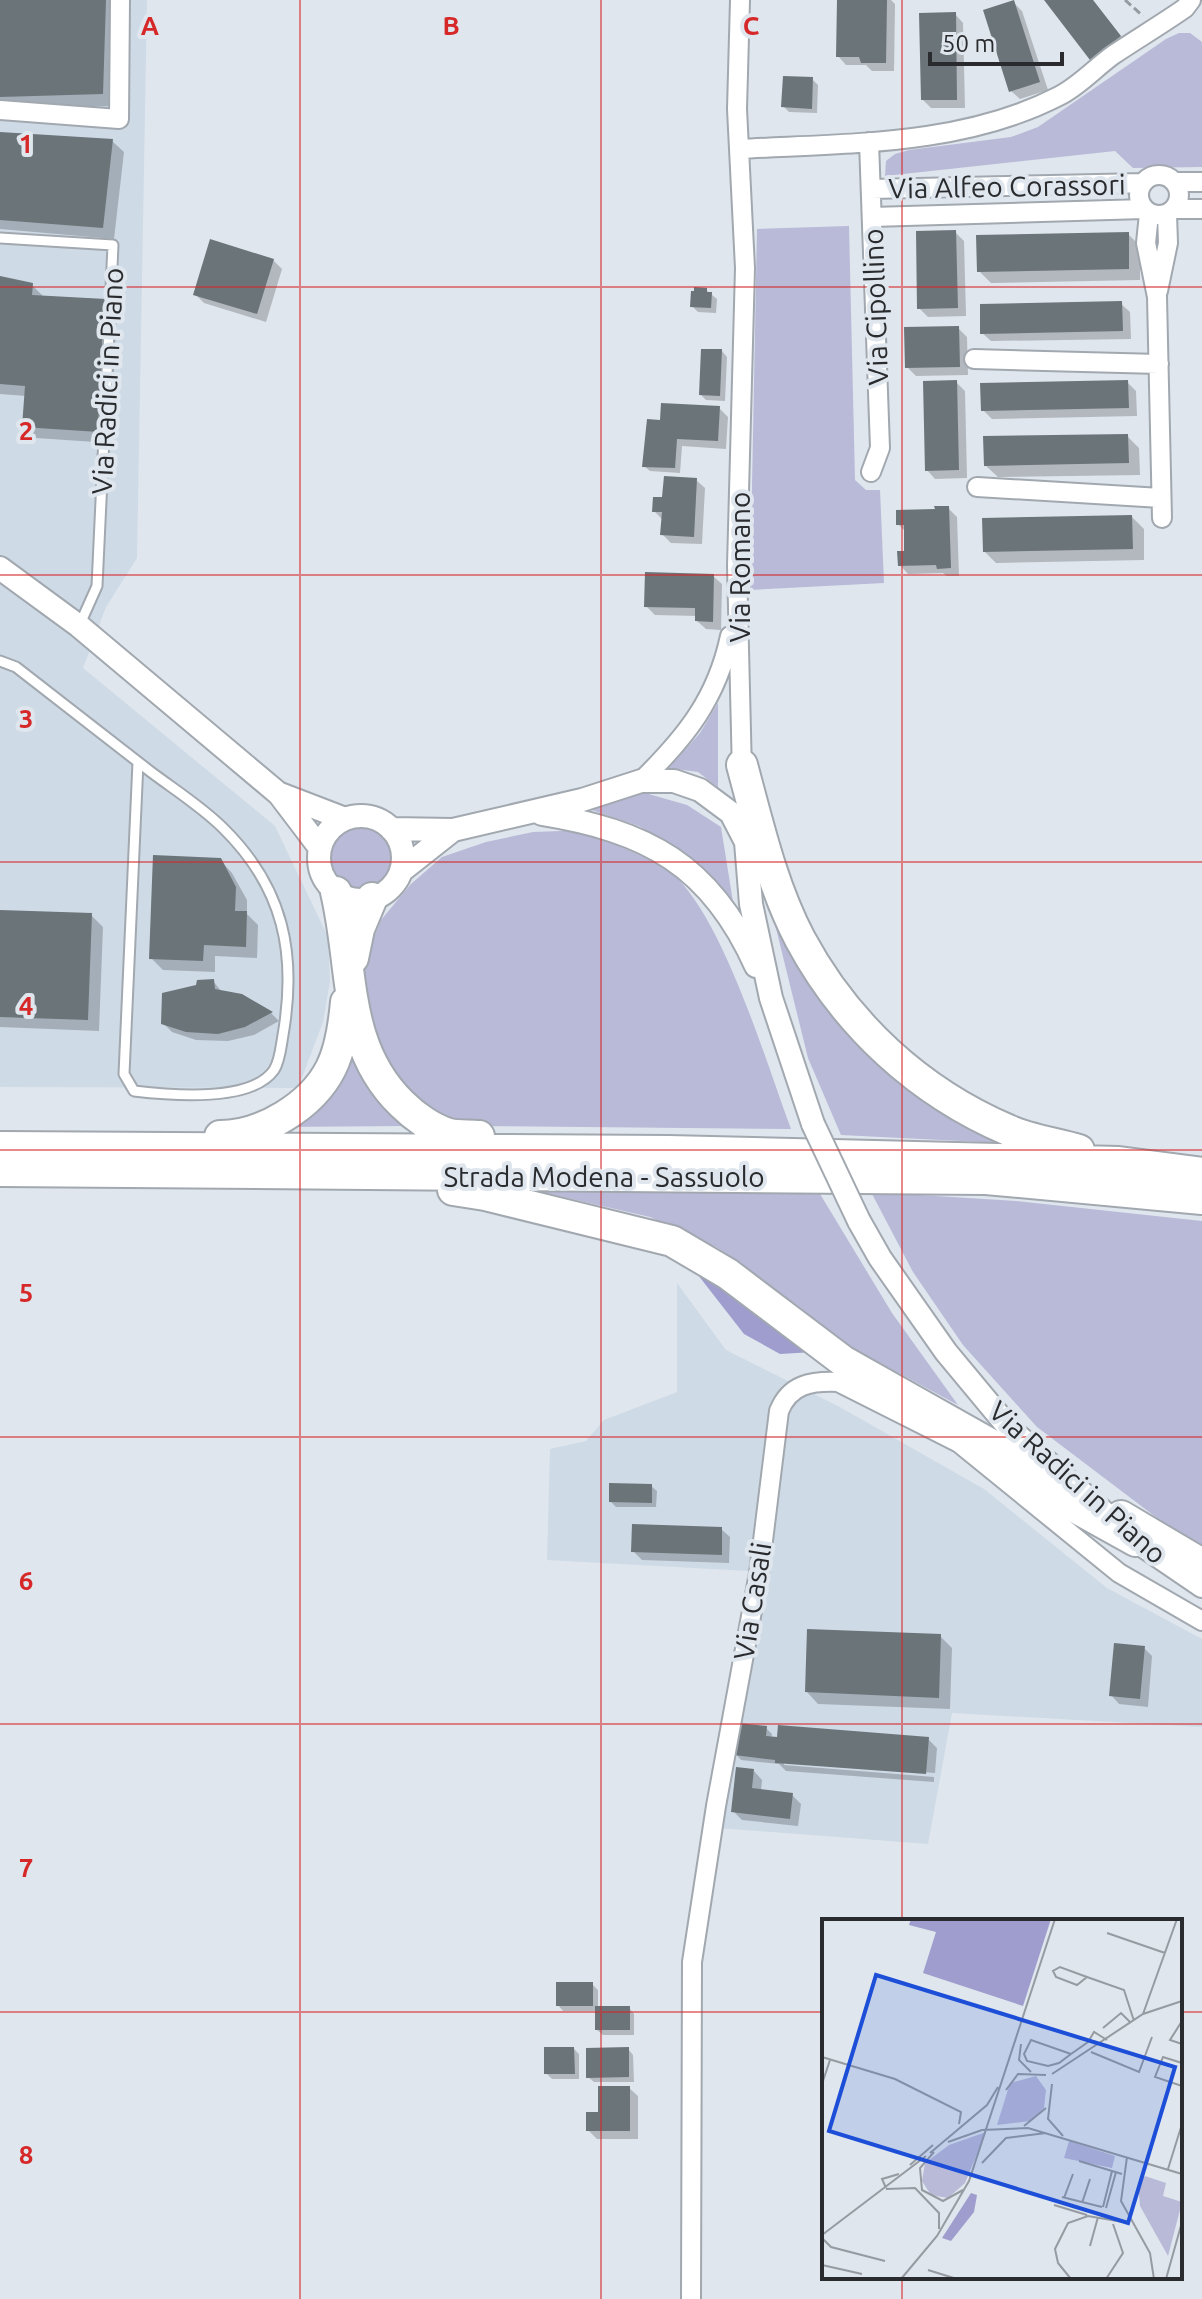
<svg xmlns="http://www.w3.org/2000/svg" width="1202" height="2299" font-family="Ubuntu,sans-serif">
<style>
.built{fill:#cedae6}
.green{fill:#b9b9d8}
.forest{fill:#9e9dcd}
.shadow{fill:#0003}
.building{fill:#6b7478}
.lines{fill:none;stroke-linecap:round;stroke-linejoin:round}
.service-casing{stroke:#a2a8af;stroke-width:13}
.minor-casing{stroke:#a2a8af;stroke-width:22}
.tertiary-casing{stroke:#a2a8af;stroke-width:26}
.trunk-casing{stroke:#a2a8af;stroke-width:34}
.path{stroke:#969ba0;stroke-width:3;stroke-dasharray:8 4;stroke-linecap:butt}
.service{stroke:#fff;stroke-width:9}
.minor{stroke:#fff;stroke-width:18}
.tertiary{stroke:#fff;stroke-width:22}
.trunk{stroke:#fff;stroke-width:30}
.tertiary-bridge-casing{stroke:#a2a8af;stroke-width:26;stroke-linecap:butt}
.tertiary-bridge{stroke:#fff;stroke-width:22}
.grid{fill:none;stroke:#d62828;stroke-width:2;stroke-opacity:0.55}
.labels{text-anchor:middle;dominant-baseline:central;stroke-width:8;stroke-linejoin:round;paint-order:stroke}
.street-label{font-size:28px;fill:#292b2e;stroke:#dfe6ed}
.inset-road{fill:none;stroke:#969ba1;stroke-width:2}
.view{fill:#1d4ed8;fill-opacity:0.15;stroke:#1d4ed8;stroke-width:4}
.inset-edge{fill:none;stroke:#292b2e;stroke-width:4}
.grid-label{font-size:26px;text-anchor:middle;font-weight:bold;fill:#d62828;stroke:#dfe6ed;stroke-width:8;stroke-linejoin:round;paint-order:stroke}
</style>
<rect width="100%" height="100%" fill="#dfe6ed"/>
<!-- built -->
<path class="built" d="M0,0H147L137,558L106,607L83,668L275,826L328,937L330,981L323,1022L298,1088L0,1087Z
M677,1283L726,1350L838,1406L984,1489L1107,1588L1202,1639V1727L952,1713L928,1844L705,1827L749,1571L547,1560L550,1449L586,1441L604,1420L677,1392Z"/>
<!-- green -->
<path class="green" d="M1179,33H1190L1202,42V167L1133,168L1115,151L885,176L886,161L895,154L909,150L1011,137L1038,127L1166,39Z
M849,226L855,480L866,490H880L884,583L750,590L757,229Z
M718,703V787L698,772L669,768L700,733Z
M645,793L687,805L721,827L733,902L691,858L639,826L589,809Z
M329 857a33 33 0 1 1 66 0a33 33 0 1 1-66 0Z
M533,832C546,832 562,830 575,832C598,836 646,856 666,869C720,905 767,1066 791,1129L470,1126L425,1106L388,1068L363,1011L364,961L381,920L411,884L442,857L486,842Z
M771,908C810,981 843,1041 911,1092C938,1112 972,1126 1002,1143L841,1135L808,1058Z
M346,1041C361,1075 379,1101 405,1126L279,1127Z
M520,1187L817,1189L892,1313L958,1405L845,1344L718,1248L650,1217Z
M871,1192L1016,1201L1202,1221V1545L1165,1524L1037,1427L963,1345L913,1272Z"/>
<!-- forest -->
<path class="forest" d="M691,1266L813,1352L780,1354L744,1334Z"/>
<!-- shadow -->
<path class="shadow" d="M0,0H118L114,106L3,109L0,106Z
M839,0H891L895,4L894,71H872L866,65H846L838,56Z
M1046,0H1093L1128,46L1100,68Z
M1013,2L1022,11L1048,90L1020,99L1011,91Z
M955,14L963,23L965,108H931L923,100Z
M812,79L818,85L817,113L789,112L783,106Z
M0,134L112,141L124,152L114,239L0,229Z
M955,232L964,241L966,316L928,317L919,308Z
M1128,234L1140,246V280L991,283L979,271Z
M273,260L282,269L266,322L204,303L196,295Z
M0,278L32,285L45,298L106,301L117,313L110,443L36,438L24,427L26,396L0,394Z
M706,290L717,299L716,313L698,312L692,306Z
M1121,304L1130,312L1131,339L991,341L982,333Z
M958,328L967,337L968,375L916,376L907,367Z
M722,351L727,357L725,401L706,400L701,395Z
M956,382L965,391L967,478L935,479L927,470Z
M1127,382L1136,391L1137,416L992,419L983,410Z
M719,408L728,417L726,449L682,446L680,473L650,471L644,466L662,422Z
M1127,436L1139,448L1140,475L998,477L986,466Z
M696,480L705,488L702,544L671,543L662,534L663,520L654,511L664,499Z
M948,508L957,517L959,576H947L943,573L908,574L900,565L906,553V532L898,524Z
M1132,517L1144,529V560L996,563L984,551Z
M713,576L722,584L721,630L706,629L697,621V616L655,615L646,606Z
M220,860L232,873L247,900V914L258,925L257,958L215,956V972L163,970L151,958Z
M0,912L91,915L103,927L99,1031L0,1027Z
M213,981L222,992L241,996L271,1013L279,1021L254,1035L228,1041L196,1040L172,1032L163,1023Z
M651,1486L657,1491L656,1507H616L611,1502Z
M721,1529L730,1537L729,1563L642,1560L633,1551Z
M940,1636L952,1648L950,1709L818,1704L807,1692Z
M1144,1648L1152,1656L1148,1707L1119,1704L1111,1695Z
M766,1728L772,1734L771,1739H928L937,1748L935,1773L784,1761V1765L934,1777V1782L786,1771L779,1764L741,1760L736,1754Z
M754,1771L762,1780L761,1791L792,1795L801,1804L798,1826L742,1820L733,1811Z
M592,1984L598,1990V2008H629L634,2014V2035H603L597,2030V2011H563L558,2005Z
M574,2049L579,2054V2079H552L546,2073Z
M628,2049L633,2055L634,2082H594L588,2077Z
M629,2088L638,2096V2139H597L588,2130Z"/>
<!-- building -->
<path class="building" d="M0,0H106L103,94L0,97Z
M837,0H887L886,63H861L859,57H836Z
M1014,0L1040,82L1009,92L983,10Z
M1044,0H1093L1121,36L1090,60Z
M956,12L957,100H921L919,13Z
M783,76L813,77L812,109L781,107Z
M0,132L113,139L103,228L0,220Z
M956,230L958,308L917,309L916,231Z
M1129,232V269L977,272L976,235Z
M210,239L274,259L257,314L193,295Z
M0,276L33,283L32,295L106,299L99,432L22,427L25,386L0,384Z
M694,287L707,288V292H712L711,308L690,307L691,291H694Z
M1122,301L1123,331L980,334V304Z
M959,326L960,367L905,368L904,327Z
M701,349H722L720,396L699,395Z
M957,380L959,470L925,471L923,381Z
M1128,380L1129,408L981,411L980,383Z
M661,403L720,406L718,441L677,439L675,468L642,467L647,419L660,420Z
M1128,434L1129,463L984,466L983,436Z
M664,476L697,478L694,537L660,535L662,512H652L653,497H662Z
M934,506H949L951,568L937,569L936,565L898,566L897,551H904V525H896V510L935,509Z
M1132,515L1133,549L983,552L982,518Z
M645,572L714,574L713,622L695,621V608L644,607Z
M153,855L221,858L236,887L235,911H247L246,947L204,945L203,961L149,959Z
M0,910L92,913L88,1020L0,1017Z
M214,979L215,989L242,994L273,1012L245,1027L218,1034L186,1032L161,1024L162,993L196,985L197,980Z
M609,1483L652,1484V1503L609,1502Z
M632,1524L722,1527V1555L631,1552Z
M807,1629L941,1634L939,1698L805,1692Z
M1114,1643L1145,1646L1140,1699L1109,1696Z
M738,1723L767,1726L766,1736L777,1737L778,1725L929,1737L926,1774L775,1763V1760L734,1755Z
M736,1767L754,1769L752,1788L793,1793L790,1819L731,1812Z
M556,1982H593V2006H556Z
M595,2006H630V2030H595Z
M544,2047H574L575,2074H544Z
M629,2047V2077L586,2078V2048Z
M598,2086H630V2131H586V2112H598Z"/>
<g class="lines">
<defs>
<path id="service" d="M0,238L113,245L97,586L80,624
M0,661L16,667C61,702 106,737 151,772C175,790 202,807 223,828C284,888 297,954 283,1035C281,1046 280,1061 274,1070C251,1103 168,1095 134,1091L124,1074L138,762"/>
<path id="minor" d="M740,0L737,109L745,268L737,566L742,773
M0,110L119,119L120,0
M869,142L880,448L871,472
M740,149C847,143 962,146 1059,96C1079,86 1095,68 1113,55C1137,39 1162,24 1185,8L1191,0
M1139 195a20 20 0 1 1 40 0a20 20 0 1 1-40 0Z
M1175,182H1202
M871,189L1143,183
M1174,209H1202
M1149,214L1146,243L1157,297L1162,518
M872,217L1144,209
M1158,291L1168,243L1167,214
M974,359L1159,364
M977,487L1161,498
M641,781C686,737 717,698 730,636
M691,2299L692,1962L716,1806L759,1573L779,1411C790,1384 811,1381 838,1382L959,1443L1119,1573L1202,1621"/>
<path id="tertiary" d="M0,568L79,626L279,794L320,848
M280,794L345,819
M542,814C647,831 711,865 756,966
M319 858a42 42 0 1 1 84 0a42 42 0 1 1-84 0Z
M391,829L453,830L582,800L641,781H674L700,790L731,813L746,842L751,904L771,998L813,1124
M401,871L453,830
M859,1221L880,1258L946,1352L1010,1429L1136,1541L1202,1586"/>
<path id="trunk" d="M742,765C758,824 772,886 800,939C846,1025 919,1092 1008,1130C1030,1140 1056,1143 1079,1150
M336,892C354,967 342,1046 402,1104C414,1116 432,1129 449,1134C458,1136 470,1135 479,1136
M353,958L359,929L372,898
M220,1136C262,1136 312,1106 331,1068C341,1048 344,1024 346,1002
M0,1147L669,1151L1119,1162L1202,1173
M0,1171L986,1179L1202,1199
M453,1190L485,1195L672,1241L728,1274L843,1361L992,1445L1069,1504L1136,1541
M1121,1516L1202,1564"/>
</defs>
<!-- service casing -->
<use href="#service" class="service-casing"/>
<!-- minor casing -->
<use href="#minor" class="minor-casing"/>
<!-- tertiary casing -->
<use href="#tertiary" class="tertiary-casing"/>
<!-- trunk casing -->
<use href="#trunk" class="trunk-casing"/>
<!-- path -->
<path class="path" d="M1125,0L1143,16"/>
<!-- service -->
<use href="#service" class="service"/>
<!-- minor -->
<use href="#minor" class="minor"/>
<!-- tertiary -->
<use href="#tertiary" class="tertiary"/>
<!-- trunk -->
<use href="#trunk" class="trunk"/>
<defs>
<path id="tertiary-bridge" d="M813,1124L859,1221"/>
</defs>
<!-- tertiary-bridge casing -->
<use href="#tertiary-bridge" class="tertiary-bridge-casing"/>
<!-- tertiary-bridge -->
<use href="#tertiary-bridge" class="tertiary-bridge"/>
</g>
<!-- grid -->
<path class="grid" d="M300,0V2299M601,0V2299M902,0V1921M0,287H1202M0,575H1202M0,862H1202M0,1150H1202M0,1437H1202M0,1724H1202M0,2012H824M1180,2012H1202M902,2277V2299"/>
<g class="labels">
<!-- street labels -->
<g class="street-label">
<text transform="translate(1007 186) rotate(-1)">Via Alfeo Corassori</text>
<text transform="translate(875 307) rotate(-92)">Via Cipollino</text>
<text transform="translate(107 381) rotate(-87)">Via Radici in Piano</text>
<text transform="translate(739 567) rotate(-90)">Via Romano</text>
<text x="604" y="1176">Strada Modena - Sassuolo</text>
<text transform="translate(1078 1482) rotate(42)">Via Radici in Piano</text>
<text transform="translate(752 1601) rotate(-81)">Via Casali</text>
</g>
</g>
<!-- overview -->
<g transform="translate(822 1919)">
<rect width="360" height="360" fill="#dfe6ed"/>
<path d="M214,157L224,171L222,189L209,202L175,206L188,164ZM164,213L143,264L126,279L109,276L100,262L103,244L127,226ZM247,222L293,237L290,249L242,239ZM323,257L344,264L341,277L360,283L346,337L318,287L316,264Z" fill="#b9b9d8"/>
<path d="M89,0H229L201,87L101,54L114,13L87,6ZM149,274L155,276L152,293L129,322L120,319Z" fill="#9e9dcd"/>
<path class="inset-road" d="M285,14L343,34M265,58L255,66L234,58L231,52L238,48L265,58L302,71L312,102M321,95L355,0M360,102L348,121L360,125M281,109L299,94L309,104M199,125L197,141L209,153M269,133L317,153L330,118M249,135L209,121L202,135L205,142L226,147L237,144L249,135L266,123L272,113L285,121M0,138L73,160L139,193L137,205M360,144L341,138L333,158L360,167M230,155L321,95L360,82M0,165L8,141M230,165L226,200L241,217M184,171L196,155L224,156M202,207L224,189M126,223L160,211L206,209L360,255M112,233L98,249L100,271L121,282L141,271M108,234L165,186L176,168M305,238L299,282L328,334L332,360M257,242L300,255M160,244L184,219L224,214M88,246L111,226M346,250L360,205M64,269L60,260L77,255M64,270L93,269L117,294V310M240,278L280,288M242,279L251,255M260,284L268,260M232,286L265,296M281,288L290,252M284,289L294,253M0,316L104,237M0,319L9,328L63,342M268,327L276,298M0,346L40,355M106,351L135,360M79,360L115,317L147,262L233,0M249,360L236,344L233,330L246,304L266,297L307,304M284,360L301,334L291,305M344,360L360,303"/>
<path class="view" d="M54,56L353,148L306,304L7,212Z"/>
<rect width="360" height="360" class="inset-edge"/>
</g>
<g class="grid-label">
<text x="150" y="35">A</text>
<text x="451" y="35">B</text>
<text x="751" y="35">C</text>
<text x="26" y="153">1</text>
<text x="26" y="440">2</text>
<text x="26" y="728">3</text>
<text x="26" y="1015">4</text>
<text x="26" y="1302">5</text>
<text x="26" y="1590">6</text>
<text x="26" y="1877">7</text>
<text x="26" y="2164">8</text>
</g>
<!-- scale -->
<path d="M930 52v12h132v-12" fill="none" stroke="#292b2e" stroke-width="4"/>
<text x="942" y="52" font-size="24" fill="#292b2e" stroke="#dfe6ed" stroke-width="6" paint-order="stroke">50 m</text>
</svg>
